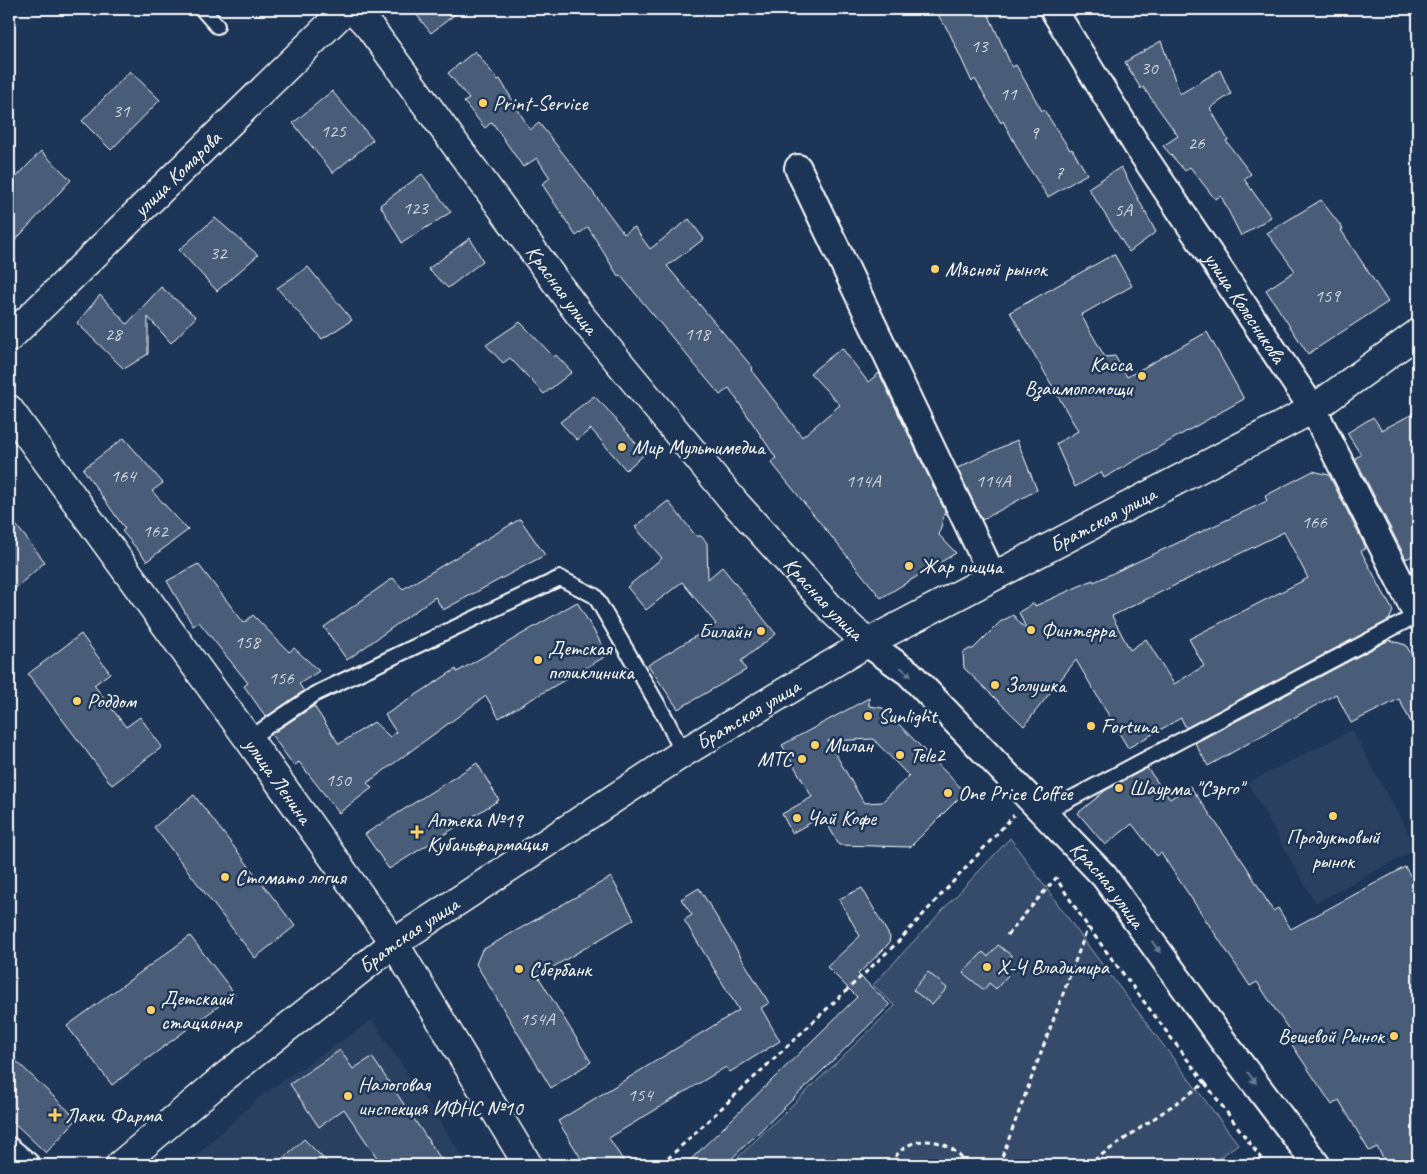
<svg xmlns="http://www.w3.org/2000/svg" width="1427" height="1174" font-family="Caveat,sans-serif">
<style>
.built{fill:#2a4161}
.green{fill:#364b69;stroke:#9aa5b4}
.building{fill:#4a5d79;stroke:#fff;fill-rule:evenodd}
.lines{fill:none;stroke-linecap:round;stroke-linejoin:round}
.service-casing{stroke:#fff;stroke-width:18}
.minor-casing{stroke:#fff;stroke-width:30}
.tertiary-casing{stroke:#fff;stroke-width:31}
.secondary-casing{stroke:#fff;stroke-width:31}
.path{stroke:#fff;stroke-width:3;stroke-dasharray:5 4;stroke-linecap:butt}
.service{stroke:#1d3557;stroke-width:14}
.minor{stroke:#1d3557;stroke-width:26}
.tertiary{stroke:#1d3557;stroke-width:28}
.secondary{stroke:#1d3557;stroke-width:28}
.oneway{fill:#6c7c92}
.poi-dot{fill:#ffd166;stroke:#1d3557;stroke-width:2}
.labels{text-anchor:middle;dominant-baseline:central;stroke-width:5;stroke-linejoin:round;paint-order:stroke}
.number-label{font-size:19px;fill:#d2d6de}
.poi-label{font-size:21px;fill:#fff;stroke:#1d3557;text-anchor:start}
.street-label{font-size:21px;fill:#fff;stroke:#1d3557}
</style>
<rect width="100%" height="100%" fill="#1d3557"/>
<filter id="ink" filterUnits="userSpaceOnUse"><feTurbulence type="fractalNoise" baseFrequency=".02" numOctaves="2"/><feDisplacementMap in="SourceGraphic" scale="10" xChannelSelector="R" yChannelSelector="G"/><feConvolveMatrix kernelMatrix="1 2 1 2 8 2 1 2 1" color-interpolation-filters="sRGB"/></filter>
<g filter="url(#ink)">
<!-- built -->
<path class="built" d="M1352,730L1417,849L1315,903L1248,783Z
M372,1020L468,1165H186L262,1095Z"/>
<!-- green -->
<path class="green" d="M1010,838L1089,947L1238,1144L1218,1159L1222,1165H730L895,1006L873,985Z"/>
<!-- building -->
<path class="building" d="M412,9H462L431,33Z
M934,9H986L1012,67L1016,65L1042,111L1044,110L1070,150L1072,149L1087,174L1048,197L1025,162L1003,121L1001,123L975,79L972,82L949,32Z
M1161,41L1180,94L1220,70L1231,94L1210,108L1228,140L1226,141L1251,174L1244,179L1271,217L1241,236L1221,196L1215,199L1190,167L1185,171L1163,146L1178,136L1143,87L1141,89L1125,62Z
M475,51L498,80L500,79L530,130L539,123L577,171L624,234L634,227L650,249L689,219L704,239L667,266L753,368L751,370L802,437L840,405L810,373L842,348L868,382L879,373L945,511L939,535L956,553L881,598L771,462L776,458L729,388L720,395L620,275L618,276L588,227L576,236L542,184L550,178L537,158L523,167L492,122L485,128L464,102L469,99L448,73Z
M130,71L160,100L111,150L82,121Z
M332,91L373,140L333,173L293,123Z
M41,151L71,180L9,247V185Z
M1121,167L1156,232L1129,252L1088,188Z
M422,174L451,212L402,243L380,205Z
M1321,200L1343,229L1341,230L1388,302L1308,354L1266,290L1295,271L1267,233Z
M215,218L258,255L217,291L179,250Z
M470,238L483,261L448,288L428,269Z
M1114,254L1132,286L1081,315L1105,357L1115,356L1127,377L1207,332L1244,399L1104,478L1101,472L1075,487L1056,444L1078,431L1010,312Z
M308,267L352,320L322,339L277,288Z
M161,287L196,317L171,343L148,317V354L124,369L77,323L100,295L127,324Z
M520,322L554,357L556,355L572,372L544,394L510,358L503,363L486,345Z
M594,396L606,408L645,454L626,470L591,429L577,440L560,422Z
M1418,411V553L1406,559L1355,458L1361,455L1347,433L1373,417L1382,430Z
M124,438L163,483L152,491L188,530L147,561L122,531L125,529L83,469Z
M1017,440L1037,490L982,520L957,468Z
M1313,471L1329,475L1366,548L1361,551L1393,611L1389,620L1186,728L1181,718L1128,748L1076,660L1024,726L964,668L963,653L969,649H973L1000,622L1013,615L1027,631L1019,612L1034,603L1035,606L1093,580L1094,582L1267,501L1265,496ZM1284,532L1308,578L1189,639L1204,666L1174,684L1146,639L1130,650L1112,616Z
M668,501L696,536H701L707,543L708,579L722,567L776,634L741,661L746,670L678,709L648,665L716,624L682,582L646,610L627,587L662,558L635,527Z
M9,516L45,562L9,594Z
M520,519L545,555L443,610L435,597L347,660L324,627L393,578L403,589Z
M198,564L244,623L253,615L289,652L294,648L319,671L299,684L304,691L266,717L244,686L248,683L199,622L193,626L167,581Z
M577,602L608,655L499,718L486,696L367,783L372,788L339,813L299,762L294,766L271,734L314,706L339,744L374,722L390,737L396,732L385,715L456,669L457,672Z
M81,634L110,673L94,685L126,727L140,717L162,747L112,785L28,674Z
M1389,640L1406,645L1411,654L1414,653L1418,663V736L1399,699L1351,723L1336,694L1208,766L1195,743Z
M869,698V706L883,708L965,792L910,847L839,845L823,816L792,833L782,814L812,797L782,745ZM873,739L909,776L882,802L864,803L828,741Z
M477,763L499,800L389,869L365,834Z
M1147,768L1170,799L1190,786L1246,866L1273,911L1278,908L1291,929L1405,867L1418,888V1165H1387L1377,1147L1369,1151L1339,1100L1332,1105L1288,1039L1293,1036L1257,982L1250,986L1161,853L1157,856L1132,824L1105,845L1078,813L1106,790Z
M194,795L295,926L255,958L154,827Z
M611,877L634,919L538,976L591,1062L551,1088L476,964L482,950Z
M699,888L769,1003L761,1008L780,1041L730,1072L726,1067L609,1138L626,1165H585L558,1121L739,1010L684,920L692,915L681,899Z
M862,888L890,937L889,943L884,949L858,974L890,1005L725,1165H685L857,997L827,967L860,936L839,899Z
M190,936L235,994L112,1085L67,1026Z
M998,945L1012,956L1001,968L1008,975L996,989L989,983L984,990L963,973L983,952L988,957Z
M928,972L947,988L932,1005L913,990Z
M340,1050L353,1069L372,1057L445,1165H382L344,1109L319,1127L290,1084Z
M9,1054L77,1119L46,1153L9,1118Z
M304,1139L330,1165H276Z"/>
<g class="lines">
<defs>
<path id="service" d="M202,9L217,26
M250,741L259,732L315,694L560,578L595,596L665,717L683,753
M1044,813L1417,615"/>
<g id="minor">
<path id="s1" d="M1053,9L1139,149L1313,409L1418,617"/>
<path d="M798,168L993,577"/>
<path id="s2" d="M867,643L909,673L1104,876L1223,1041L1317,1165"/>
<path d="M9,1151L26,1165"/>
</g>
<g id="tertiary">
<path id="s3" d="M9,338L346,9"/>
<path id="s4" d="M9,409L250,741L394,943"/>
</g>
<g id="secondary">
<path id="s5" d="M353,9L371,29L580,315L736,504L836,614L867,643"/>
<path d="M394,943L528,1165"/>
<path id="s6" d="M120,1165L222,1079L394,943L683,753L867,643L1313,409L1418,333"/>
</g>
</defs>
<!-- service casing -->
<use href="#service" class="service-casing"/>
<!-- minor casing -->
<use href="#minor" class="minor-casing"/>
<!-- tertiary casing -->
<use href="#tertiary" class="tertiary-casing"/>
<!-- secondary casing -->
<use href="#secondary" class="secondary-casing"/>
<!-- path -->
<path class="path" d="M1007,935L1056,878L1088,927L1205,1083L1087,1165
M1205,1083L1266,1165
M661,1165L899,941L1014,815
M891,1165C905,1131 950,1135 966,1165
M999,1165L1088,927"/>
<!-- service -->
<use href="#service" class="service"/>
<!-- minor -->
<use href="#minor" class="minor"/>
<!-- tertiary -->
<use href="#tertiary" class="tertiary"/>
<!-- secondary -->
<use href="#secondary" class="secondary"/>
</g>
<!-- one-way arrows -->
<defs><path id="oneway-solid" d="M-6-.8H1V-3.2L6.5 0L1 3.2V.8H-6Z" transform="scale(1.25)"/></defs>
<g class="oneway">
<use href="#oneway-solid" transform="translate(906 672) rotate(39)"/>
<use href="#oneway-solid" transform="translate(1156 947) rotate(54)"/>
<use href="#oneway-solid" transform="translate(1252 1078) rotate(53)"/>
</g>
</g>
<!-- markers -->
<g class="poi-dot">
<circle cx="483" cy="103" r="5"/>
<circle cx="935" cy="269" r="5"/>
<circle cx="1142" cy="376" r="5"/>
<circle cx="622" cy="447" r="5"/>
<circle cx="909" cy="566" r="5"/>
<circle cx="1031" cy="630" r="5"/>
<circle cx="761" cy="631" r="5"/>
<circle cx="538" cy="660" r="5"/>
<circle cx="995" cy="685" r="5"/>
<circle cx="77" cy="701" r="5"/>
<circle cx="868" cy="716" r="5"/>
<circle cx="1091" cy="726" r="5"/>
<circle cx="815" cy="745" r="5"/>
<circle cx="900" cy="755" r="5"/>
<circle cx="802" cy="759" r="5"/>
<circle cx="1119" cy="788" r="5"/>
<circle cx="948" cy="793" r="5"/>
<circle cx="1333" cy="816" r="5"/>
<circle cx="797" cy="818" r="5"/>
<path d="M414.5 824.5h5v5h5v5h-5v5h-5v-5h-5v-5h5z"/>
<circle cx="225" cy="877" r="5"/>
<circle cx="987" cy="967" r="5"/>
<circle cx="519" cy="969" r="5"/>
<circle cx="151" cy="1010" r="5"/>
<circle cx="1394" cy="1036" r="5"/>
<circle cx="348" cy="1096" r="5"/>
<path d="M52.5 1107.5h5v5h5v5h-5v5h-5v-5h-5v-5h5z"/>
</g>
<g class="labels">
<!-- number labels -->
<g class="number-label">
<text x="979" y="46">13</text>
<text x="1149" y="68">30</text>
<text x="1008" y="94">11</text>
<text x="121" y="111">31</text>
<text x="333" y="131">125</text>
<text x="1034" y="133">9</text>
<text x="1196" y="143">26</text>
<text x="1059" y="173">7</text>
<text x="415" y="208">123</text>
<text x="1123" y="210">5А</text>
<text x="218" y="253">32</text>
<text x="1327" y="296">159</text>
<text x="113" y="334">28</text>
<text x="697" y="334">118</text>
<text x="123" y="476">164</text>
<text x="863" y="481">114А</text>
<text x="993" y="481">114А</text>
<text x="1314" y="522">166</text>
<text x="155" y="531">162</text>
<text x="247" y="642">158</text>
<text x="281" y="678">156</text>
<text x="338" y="780">150</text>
<text x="537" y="1019">154А</text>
<text x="640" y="1095">154</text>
</g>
<!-- poi labels -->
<g class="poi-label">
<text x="493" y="103">Print-Service</text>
<text x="945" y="269">Мясной рынок</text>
<text x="1132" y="364" text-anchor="end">Касса<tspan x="1132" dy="24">Взаимопомощи</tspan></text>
<text x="632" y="447">Мир Мультимедиа</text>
<text x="919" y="566">Жар пицца</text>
<text x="1041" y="630">Финтерра</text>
<text x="751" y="631" text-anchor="end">Билайн</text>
<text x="548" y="648">Детская<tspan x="548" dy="24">поликлиника</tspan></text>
<text x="1005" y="685">Золушка</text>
<text x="87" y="701">Роддом</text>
<text x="878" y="716">Sunlight</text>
<text x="1101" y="726">Fortuna</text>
<text x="825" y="745">Милан</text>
<text x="910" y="755">Tele2</text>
<text x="792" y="759" text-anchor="end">МТС</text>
<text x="1129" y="788">Шаурма "Сэрго"</text>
<text x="958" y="793">One Price Coffee</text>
<text x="807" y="818">Чай Кофе</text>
<text x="427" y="820">Аптека №19<tspan x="427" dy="24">Кубаньфармация</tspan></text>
<text x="1333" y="837" text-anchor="middle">Продуктовый<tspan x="1333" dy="24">рынок</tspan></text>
<text x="235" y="877">Стомато логия</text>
<text x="997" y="967">Х-Ч Владимира</text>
<text x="529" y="969">Сбербанк</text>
<text x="161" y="998">Детскаий<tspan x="161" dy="24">стационар</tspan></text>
<text x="1384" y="1036" text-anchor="end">Вещевой Рынок</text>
<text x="358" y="1084">Налоговая<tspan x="358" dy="24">инспекция ИФНС №10</tspan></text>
<text x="65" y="1115">Лаки Фарма</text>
</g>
<!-- street labels -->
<g class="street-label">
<text stroke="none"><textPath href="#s3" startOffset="235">улица Комарова</textPath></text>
<text stroke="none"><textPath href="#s5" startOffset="350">Красная улица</textPath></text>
<text stroke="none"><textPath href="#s1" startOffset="355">улица Колесникова</textPath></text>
<text stroke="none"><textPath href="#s6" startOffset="1179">Братская улица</textPath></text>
<text stroke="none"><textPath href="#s5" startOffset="755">Красная улица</textPath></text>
<text stroke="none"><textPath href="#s6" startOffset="774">Братская улица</textPath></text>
<text stroke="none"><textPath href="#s4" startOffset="459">улица Ленина</textPath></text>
<text stroke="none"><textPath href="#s2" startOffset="342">Красная улица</textPath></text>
<text stroke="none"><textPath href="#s6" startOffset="369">Братская улица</textPath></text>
</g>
</g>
<!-- margin -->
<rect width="1427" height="1174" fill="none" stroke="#1d3557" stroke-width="30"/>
<rect x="15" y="15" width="1397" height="1144" fill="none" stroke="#fff" stroke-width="2" filter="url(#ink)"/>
</svg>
